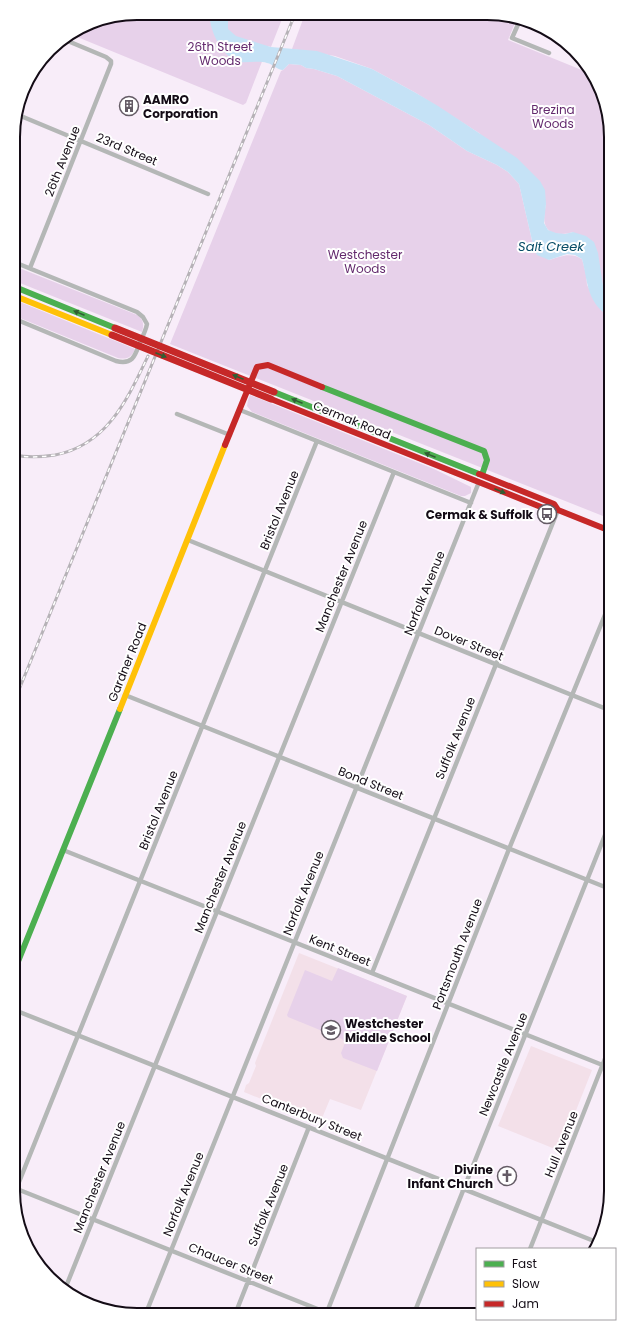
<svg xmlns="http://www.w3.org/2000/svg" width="624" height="1328" font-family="Poppins,sans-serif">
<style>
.education{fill:#f3e0e9}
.green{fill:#e7d1ea}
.water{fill:#c5e2f6}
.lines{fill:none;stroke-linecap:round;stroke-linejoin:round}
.street{stroke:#b4b7b6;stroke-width:4.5}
.fast{stroke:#4caf50;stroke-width:6}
.slow{stroke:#ffc107;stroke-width:6}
.jam{stroke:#c62828;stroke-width:6}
.rail-casing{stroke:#b6b2b7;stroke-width:3}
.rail{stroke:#fff;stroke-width:1.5;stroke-dasharray:4.5;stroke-linecap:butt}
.jam-bridge{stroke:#c62828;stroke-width:7}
.oneway{fill:#305e33}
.labels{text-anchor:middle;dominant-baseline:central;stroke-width:4;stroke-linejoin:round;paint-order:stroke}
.park-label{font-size:12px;fill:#63296d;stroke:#fff}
.poi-label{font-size:12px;font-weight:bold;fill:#140c16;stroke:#fff;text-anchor:start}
.street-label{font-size:12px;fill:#140c16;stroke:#fff}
.water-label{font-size:13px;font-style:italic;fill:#074c66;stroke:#fff}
.rim{fill:none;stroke:#140c16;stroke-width:2}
</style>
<rect width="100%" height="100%" fill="#f8edf9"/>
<!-- education -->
<path class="education" d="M299,953L407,996L361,1110L330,1099L320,1123L244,1092L246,1085L249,1083L256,1066L255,1063Z
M531,1046L592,1070L560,1151L498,1126Z"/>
<!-- green -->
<path class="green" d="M137,13L284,14L271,47L268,46L246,103L243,105L70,34L90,22Z
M305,14L511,15L517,18L508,40L594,75L607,105V299L604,292L601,277L573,232C564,235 548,236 545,224C543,218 545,210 546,204L479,133L416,93L372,69L335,56L292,49Z
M289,64L301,65L306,68L314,69L337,76L429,125L467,151L497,165L508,172L519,184L534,249L549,260C562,256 570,252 582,259L586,274L587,285L601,310L607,315L608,518L170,344L281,71L283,70Z
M14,266L137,315C144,319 144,326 142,332L15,281Z
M15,300L135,349C132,357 127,360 118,358L15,316Z
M250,395L434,469L471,487V493L465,496H461L252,412L247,406L248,400Z
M338,968L407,996L377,1071L343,1058L341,1053L345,1043L342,1039L288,1017L287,1015L305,970L332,981Z"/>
<!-- water -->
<path class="water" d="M210,13L231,14L228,21V29L236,36L271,47L317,51L372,69L416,93L438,106L517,158L540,181L545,190L546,204L544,223L548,230L556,233L565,234L573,232L586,236L594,242L598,253L604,292L607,299V315C586,300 588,281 582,259L575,255L567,254L549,260L537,255L534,249L519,184L508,172L497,165L467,151L429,125L337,76L314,69L306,68L301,65L289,64L283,70C277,70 273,64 267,63C258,60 243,64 236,61C221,54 208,28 210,13Z"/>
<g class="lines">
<!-- street -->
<path class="street" d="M520,20L512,38L549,53
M16,114L208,194
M14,262L137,312L143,317L147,324C146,330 143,336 140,342C135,356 133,365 116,361L15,319
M30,268L111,64V61L106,57L63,39
M240,410L471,503
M177,414L230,435
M188,540L609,710
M125,695L610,889
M63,850L610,1068
M372,973L558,510
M17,1011L599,1243
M17,1187L317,441
M17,1189L325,1312
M530,1249L610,1046
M65,1289L394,472
M415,1311L609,825
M236,1312L309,1127
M327,1312L509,849L609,605
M146,1313L479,482"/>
<!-- fast -->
<path class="fast" d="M15,287L115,328
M322,387L484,451L487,460L482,475
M274,392L479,474
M17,964L120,709"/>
<!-- slow -->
<path class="slow" d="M15,296L112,335
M120,709L225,445"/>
<!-- jam -->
<path class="jam" d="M271,399L551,511L558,510
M225,445L257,367L268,365L322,387
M479,474L554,504L558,510L608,530"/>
<defs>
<path id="rail" d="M15,455C28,458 42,457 55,455C107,445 127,400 148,356
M16,697L295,14"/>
</defs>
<!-- rail casing -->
<use href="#rail" class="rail-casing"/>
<!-- rail -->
<use href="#rail" class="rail"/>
<!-- jam-bridge -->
<path class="jam-bridge" d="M115,328L274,392
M112,335L271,399"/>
</g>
<!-- one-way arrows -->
<defs><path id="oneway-solid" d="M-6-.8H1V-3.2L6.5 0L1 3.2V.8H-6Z"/></defs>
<g class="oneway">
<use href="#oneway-solid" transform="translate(79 313) rotate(-158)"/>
<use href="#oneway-solid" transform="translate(161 355) rotate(22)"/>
<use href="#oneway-solid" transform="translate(238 377) rotate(-158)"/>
<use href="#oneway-solid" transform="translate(297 401) rotate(-158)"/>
<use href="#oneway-solid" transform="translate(430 455) rotate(-158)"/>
<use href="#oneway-solid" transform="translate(500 491) rotate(22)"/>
</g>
<!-- icons -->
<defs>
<symbol id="building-ring" viewBox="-11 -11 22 22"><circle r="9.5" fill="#fff" stroke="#645b65" stroke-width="1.5"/><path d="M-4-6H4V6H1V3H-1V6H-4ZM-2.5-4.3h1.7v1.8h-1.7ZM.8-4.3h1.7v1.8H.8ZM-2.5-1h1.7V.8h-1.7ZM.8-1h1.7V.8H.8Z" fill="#645b65"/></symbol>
<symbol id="bus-ring" viewBox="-11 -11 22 22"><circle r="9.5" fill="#fff" stroke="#645b65" stroke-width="1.5"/><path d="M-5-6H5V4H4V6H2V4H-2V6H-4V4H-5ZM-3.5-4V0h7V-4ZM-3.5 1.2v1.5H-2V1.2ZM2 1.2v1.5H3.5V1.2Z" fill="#645b65"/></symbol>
<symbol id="school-ring" viewBox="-11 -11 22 22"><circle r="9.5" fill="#fff" stroke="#645b65" stroke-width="1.5"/><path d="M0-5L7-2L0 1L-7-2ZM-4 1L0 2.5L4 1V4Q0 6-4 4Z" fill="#645b65"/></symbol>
<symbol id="church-ring" viewBox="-11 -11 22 22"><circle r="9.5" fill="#fff" stroke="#645b65" stroke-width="1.5"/><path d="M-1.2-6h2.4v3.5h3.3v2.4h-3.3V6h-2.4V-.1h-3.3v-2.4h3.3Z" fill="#645b65"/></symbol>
</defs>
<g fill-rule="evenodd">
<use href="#building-ring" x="118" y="95" width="22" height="22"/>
<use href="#bus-ring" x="536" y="503" width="22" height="22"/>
<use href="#school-ring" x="320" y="1019" width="22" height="22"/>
<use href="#church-ring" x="496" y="1165" width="22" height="22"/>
</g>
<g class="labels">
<!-- park labels -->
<g class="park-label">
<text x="220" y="46">26th Street<tspan x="220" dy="14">Woods</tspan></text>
<text x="553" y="109">Brezina<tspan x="553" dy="14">Woods</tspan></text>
<text x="365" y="254">Westchester<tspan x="365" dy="14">Woods</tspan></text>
</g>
<!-- poi labels -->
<g class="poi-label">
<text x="143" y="99">AAMRO<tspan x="143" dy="14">Corporation</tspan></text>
<text x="533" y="514" text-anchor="end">Cermak &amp; Suffolk</text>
<text x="345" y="1023">Westchester<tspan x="345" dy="14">Middle School</tspan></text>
<text x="493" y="1169" text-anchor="end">Divine<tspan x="493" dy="14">Infant Church</tspan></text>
</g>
<!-- street labels -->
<g class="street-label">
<text transform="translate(127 149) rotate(23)">23rd Street</text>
<text transform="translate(62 161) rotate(-68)">26th Avenue</text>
<text transform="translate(352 420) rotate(22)">Cermak Road</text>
<text transform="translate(279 510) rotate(-68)">Bristol Avenue</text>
<text transform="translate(341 576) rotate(-68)">Manchester Avenue</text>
<text transform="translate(424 593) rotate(-68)">Norfolk Avenue</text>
<text transform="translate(469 643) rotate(22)">Dover Street</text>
<text transform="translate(127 662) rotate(-68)">Gardner Road</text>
<text transform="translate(455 738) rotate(-68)">Suffolk Avenue</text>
<text transform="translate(371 783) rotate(22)">Bond Street</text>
<text transform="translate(158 810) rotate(-68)">Bristol Avenue</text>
<text transform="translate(220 877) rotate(-68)">Manchester Avenue</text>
<text transform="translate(303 893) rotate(-68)">Norfolk Avenue</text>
<text transform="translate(340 950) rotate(22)">Kent Street</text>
<text transform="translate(457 954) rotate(-69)">Portsmouth Avenue</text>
<text transform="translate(503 1064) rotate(-68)">Newcastle Avenue</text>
<text transform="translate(312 1117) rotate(22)">Canterbury Street</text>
<text transform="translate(561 1144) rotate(-68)">Hull Avenue</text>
<text transform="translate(99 1177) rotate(-68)">Manchester Avenue</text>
<text transform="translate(183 1194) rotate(-68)">Norfolk Avenue</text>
<text transform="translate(268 1205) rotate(-68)">Suffolk Avenue</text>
<text transform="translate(231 1263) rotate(22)">Chaucer Street</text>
</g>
<!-- water labels -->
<g class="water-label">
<text x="551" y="246">Salt Creek</text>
</g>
</g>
<!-- crop -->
<path d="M0 0H624V1328H0ZM137 20H487A117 117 0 0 1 604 137V1191A117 117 0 0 1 487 1308H137A117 117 0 0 1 20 1191V137A117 117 0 0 1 137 20Z" fill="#fff" fill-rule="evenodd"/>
<path class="rim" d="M137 20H487A117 117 0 0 1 604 137V1191A117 117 0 0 1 487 1308H137A117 117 0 0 1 20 1191V137A117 117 0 0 1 137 20Z"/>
<!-- legend -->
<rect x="476" y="1248" width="140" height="72" fill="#ffffff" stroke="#a19ea2"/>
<rect x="484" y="1261" width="20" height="6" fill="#4caf50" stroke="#a19ea2"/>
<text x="512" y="1268" font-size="12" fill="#140c16">Fast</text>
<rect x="484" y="1281" width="20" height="6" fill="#ffc107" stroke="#a19ea2"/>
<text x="512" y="1288" font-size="12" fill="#140c16">Slow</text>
<rect x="484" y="1301" width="20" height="6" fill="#c62828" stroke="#a19ea2"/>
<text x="512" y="1308" font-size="12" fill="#140c16">Jam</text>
</svg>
